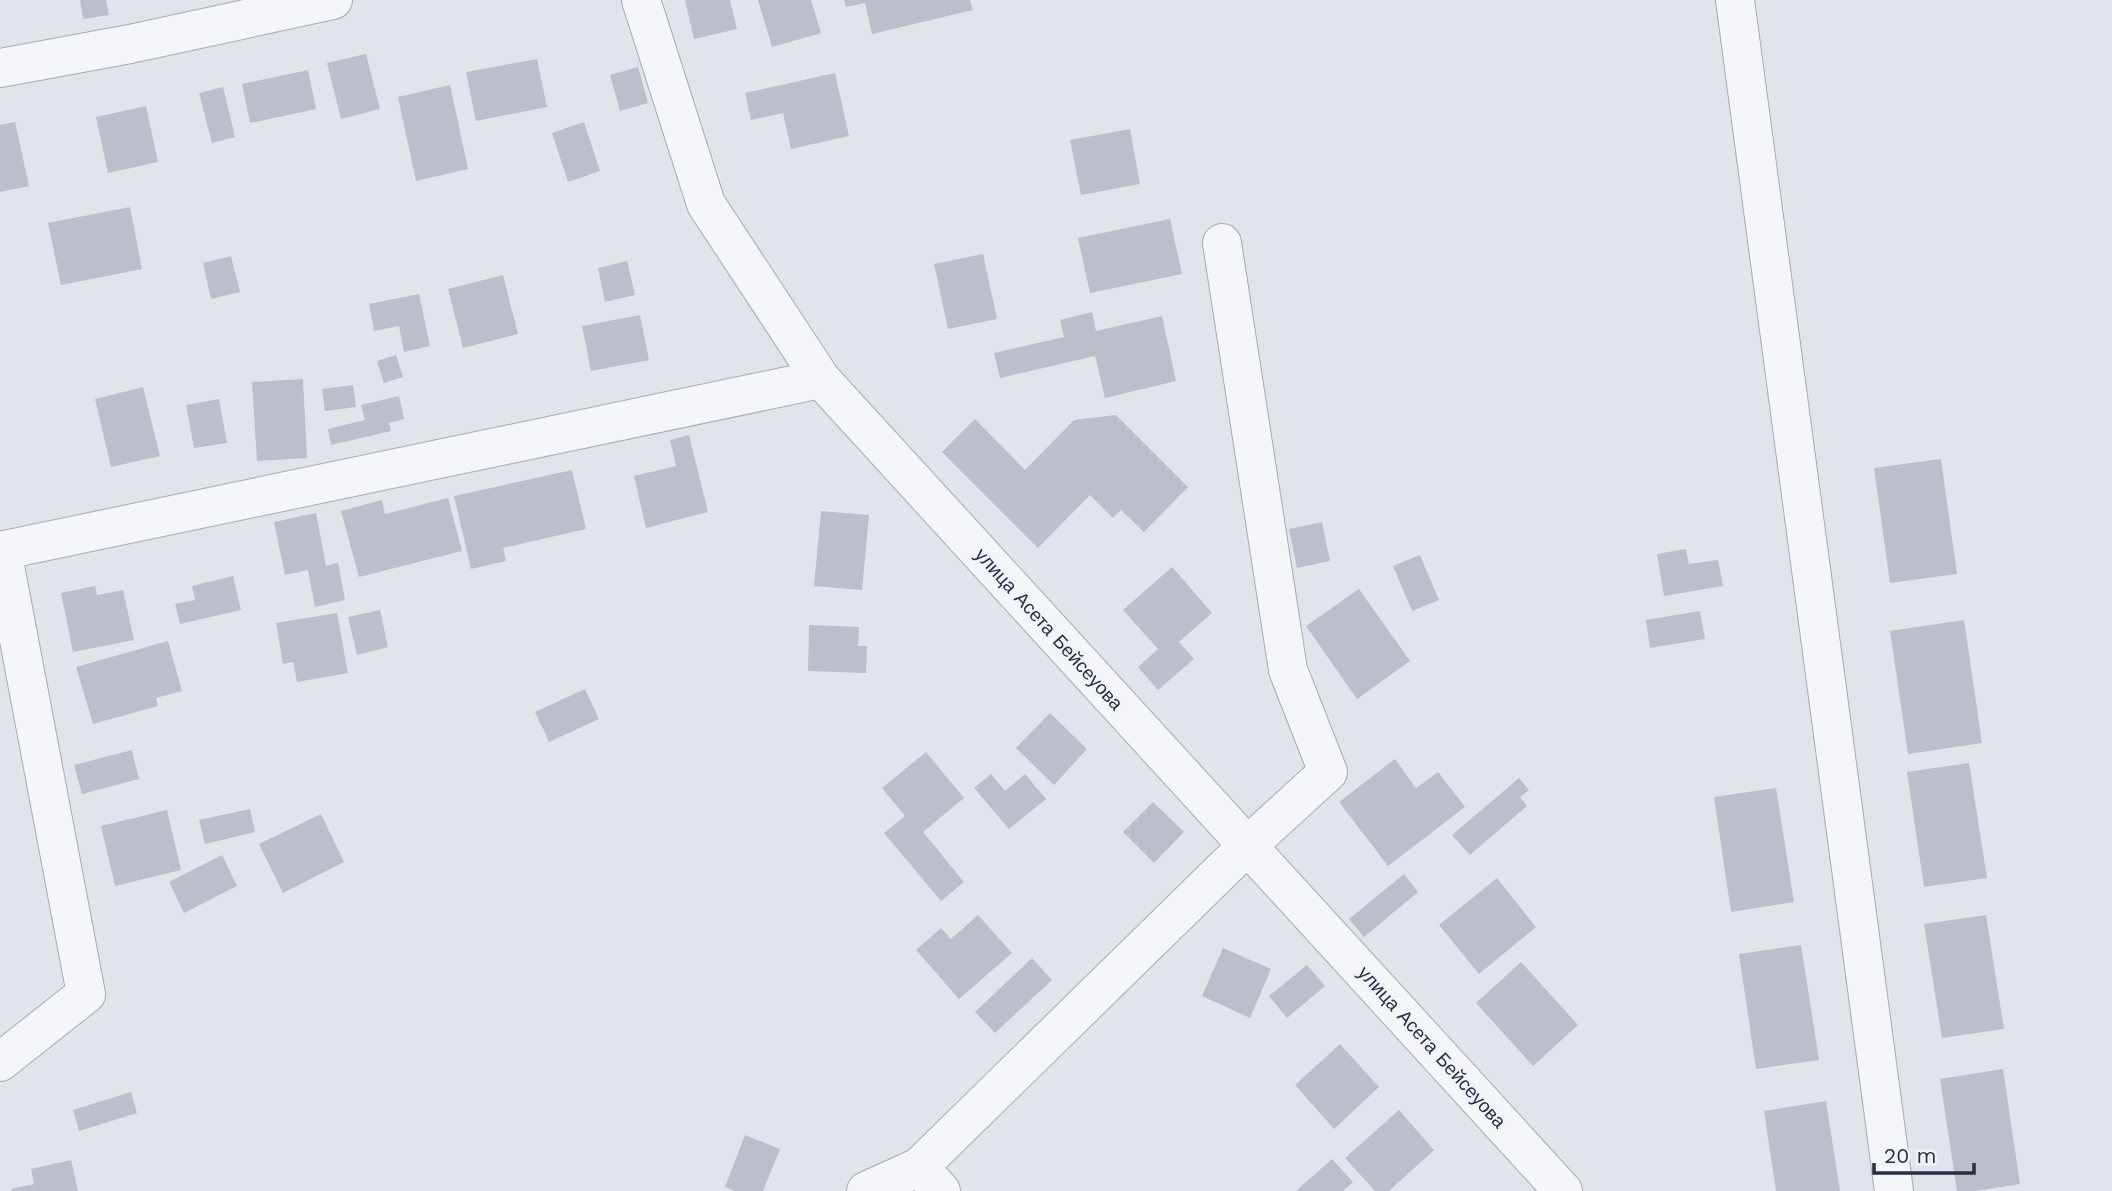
<svg xmlns="http://www.w3.org/2000/svg" width="2112" height="1191" font-family="'Work Sans',sans-serif">
<style>
.building{fill:#bbbfcb}
.lines{fill:none;stroke-linecap:round;stroke-linejoin:round}
.minor-casing{stroke:#a6aab6;stroke-width:40}
.minor{stroke:#f5f6f9;stroke-width:38}
.labels{text-anchor:middle;dominant-baseline:central;stroke-width:5;stroke-linejoin:round;paint-order:stroke}
.street-label{font-size:19px;fill:#282f44;stroke:#f1f3f8}
</style>
<rect width="100%" height="100%" fill="#e1e4eb"/>
<!-- building -->
<path class="building" d="M80,0H106L109,15L83,19Z
M685,0H730L737,29L694,39Z
M758,0H811L821,33L772,47Z
M844,0H970L973,10L872,34L865,3L846,7Z
M366,54L380,109L341,119L327,63Z
M537,59L547,107L476,121L466,72Z
M638,67L648,103L620,111L610,75Z
M308,70L316,109L250,123L242,84Z
M835,73L849,136L791,149L783,113L751,120L745,93Z
M450,85L468,169L416,181L398,97Z
M223,87L235,137L212,143L199,93Z
M146,106L158,162L108,173L96,117Z
M15,122L29,186L0,192V125Z
M584,122L600,171L568,182L552,133Z
M1130,129L1140,184L1081,195L1070,140Z
M130,207L142,269L61,285L48,223Z
M1170,219L1182,274L1090,293L1078,238Z
M983,254L997,319L948,329L934,264Z
M231,256L240,292L211,299L203,263Z
M627,261L635,295L605,302L598,268Z
M503,275L518,334L463,348L448,289Z
M419,294L430,346L404,352L399,326L374,331L369,304Z
M1092,312L1096,331L1162,316L1176,381L1105,398L1095,356L1000,378L994,353L1064,337L1060,320Z
M640,315L649,360L591,371L582,326Z
M396,355L403,377L384,383L377,361Z
M303,379L307,458L257,461L252,382Z
M353,385L356,407L325,411L322,389Z
M143,387L160,456L111,467L95,399Z
M399,396L404,419L389,423L391,431L331,445L328,429L365,420L361,405Z
M219,399L227,443L194,448L186,405Z
M1116,415L1188,487L1144,532L1121,510L1113,518L1090,495L1038,548L942,452L975,419L1025,470L1074,420Z
M689,435L708,512L646,528L634,476L676,466L670,440Z
M1941,459L1957,574L1890,583L1874,468Z
M572,470L586,529L503,548L506,561L471,569L454,496Z
M448,498L462,551L359,577L341,511L382,500L385,514Z
M821,511L869,515L862,590L814,586Z
M316,513L326,566L338,563L345,600L315,607L308,570L285,575L274,522Z
M1322,522L1330,561L1297,568L1289,529Z
M1686,549L1689,564L1718,560L1723,586L1664,596L1657,554Z
M1420,555L1439,600L1412,611L1393,566Z
M1172,567L1212,613L1179,642L1194,659L1158,690L1138,667L1158,649L1123,610Z
M233,576L241,610L180,624L175,604L195,600L192,586Z
M95,586L97,595L123,590L134,640L73,652L61,593Z
M1359,589L1410,661L1357,699L1306,626Z
M380,610L388,647L357,655L348,617Z
M1700,611L1705,639L1650,648L1646,620Z
M337,613L348,673L297,682L293,662L283,664L276,623Z
M1964,620L1982,743L1908,754L1890,631Z
M809,625L859,627L858,646H867L866,673L808,671Z
M168,641L182,691L156,698L158,706L93,724L76,667Z
M585,689L599,719L549,742L535,712Z
M1050,713L1087,749L1054,785L1016,748Z
M132,750L139,779L82,794L74,765Z
M926,752L964,798L923,832L964,882L941,901L884,833L905,816L882,788Z
M1395,759L1416,788L1438,772L1465,807L1388,866L1339,802Z
M1969,763L1987,878L1924,887L1907,772Z
M991,774L1005,791L1025,774L1046,799L1009,829L974,788Z
M1519,778L1529,790L1520,797L1527,806L1470,855L1452,835Z
M1776,788L1794,902L1731,912L1714,797Z
M1153,802L1184,832L1154,863L1123,832Z
M250,809L255,832L205,844L199,820Z
M167,810L181,870L115,886L101,826Z
M321,814L344,862L283,893L259,844Z
M222,855L237,886L184,913L169,882Z
M1404,874L1418,892L1364,937L1349,919Z
M1497,878L1536,927L1479,974L1439,925Z
M978,915L1012,953L959,999L916,950L941,928L951,939Z
M1986,915L2004,1029L1942,1038L1924,924Z
M1801,945L1819,1060L1756,1069L1739,954Z
M1223,948L1271,969L1250,1018L1202,996Z
M1032,958L1052,980L995,1033L975,1012Z
M1521,962L1578,1025L1533,1066L1476,1003Z
M1307,965L1325,986L1287,1018L1269,996Z
M1340,1044L1379,1087L1334,1129L1295,1085Z
M2003,1069L2020,1184L1976,1191H1957L1940,1079Z
M131,1092L137,1113L79,1131L73,1110Z
M1826,1101L1840,1191H1776L1764,1111Z
M1399,1110L1434,1150L1389,1191H1375L1345,1158Z
M745,1135L780,1149L763,1191H735L725,1187Z
M1332,1159L1353,1182L1343,1191H1296Z
M71,1160L78,1191H12L11,1189L34,1184L31,1169Z"/>
<g class="lines">
<defs>
<path id="minor" d="M641,0L706,204L821,379L1563,1191
M1735,0L1894,1191
M0,68L130,44L333,0
M0,551L821,379
M0,1062L86,994L2,550
M866,1191L919,1167
M941,1191L919,1167L1247,846L1328,772L1288,670L1222,243"/>
</defs>
<!-- minor casing -->
<use href="#minor" class="minor-casing"/>
<!-- minor -->
<use href="#minor" class="minor"/>
</g>
<g class="labels">
<!-- street labels -->
<g class="street-label">
<text transform="translate(1049 629) rotate(48)">улица Асета Бейсеуова</text>
<text transform="translate(1432 1047) rotate(48)">улица Асета Бейсеуова</text>
</g>
</g>
<!-- scale -->
<path d="M1874 1163v10h100v-10" fill="none" stroke="#282f44" stroke-width="3.5"/>
<text x="1884" y="1163" font-size="21" fill="#282f44" stroke="#f1f3f8" stroke-width="5" paint-order="stroke">20 m</text>
</svg>
